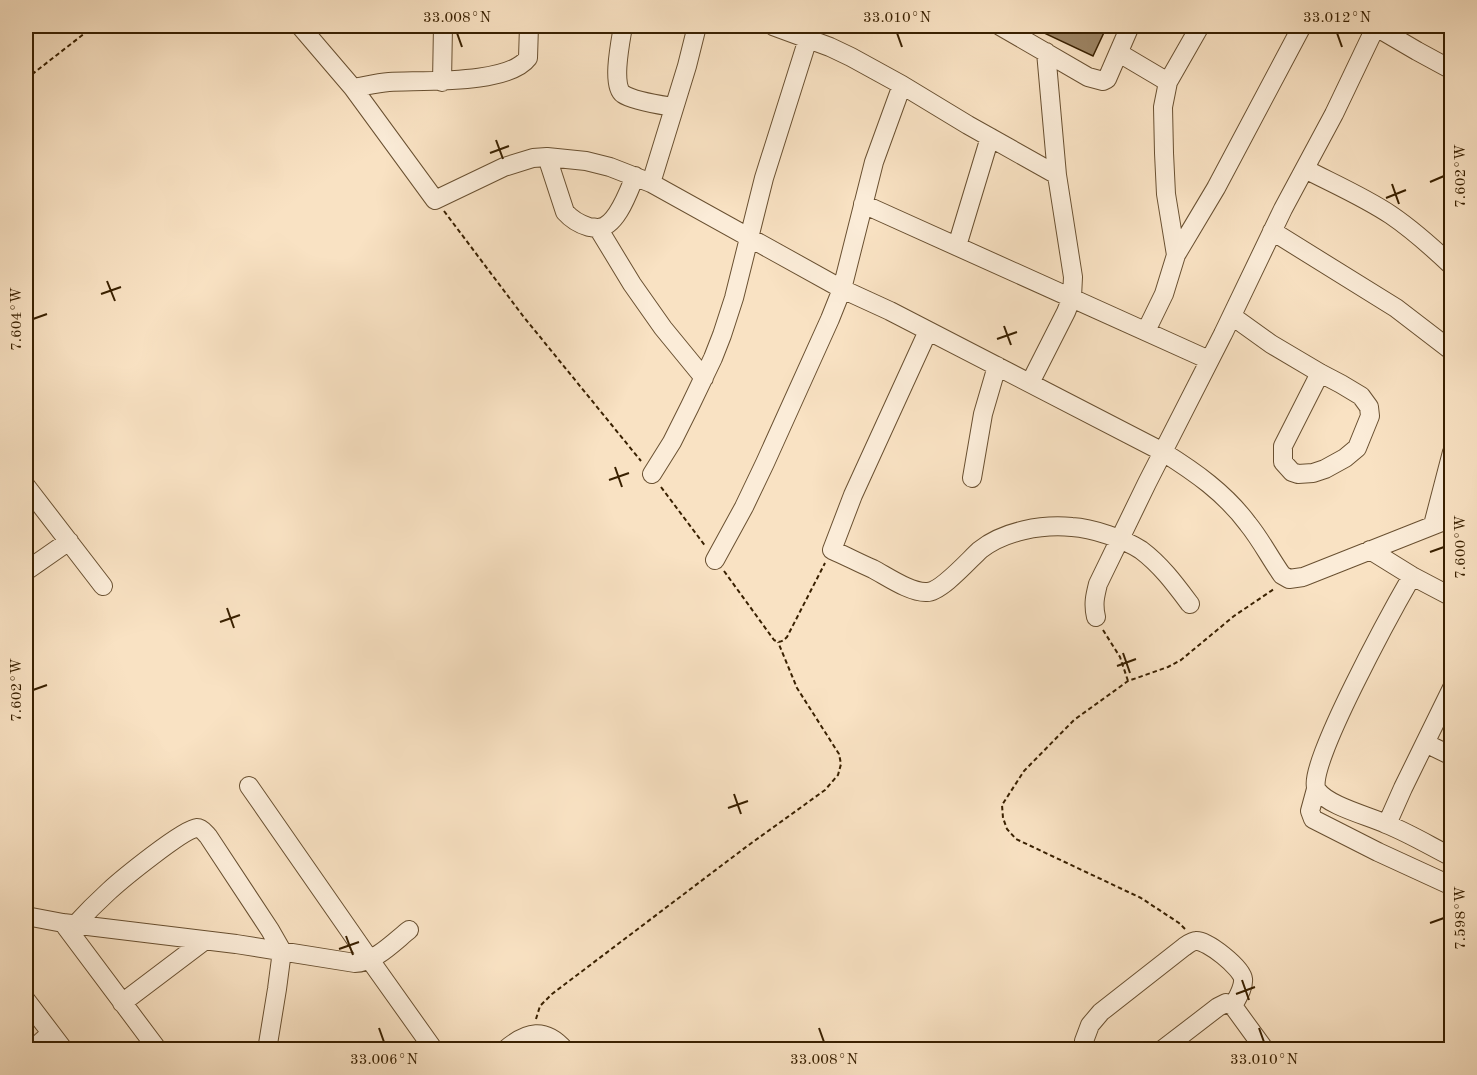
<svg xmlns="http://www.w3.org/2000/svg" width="1477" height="1075" font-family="'Old Standard TT',serif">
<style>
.building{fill:#9d8565;stroke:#392000;stroke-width:1.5}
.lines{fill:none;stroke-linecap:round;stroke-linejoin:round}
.minor-casing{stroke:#695031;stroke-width:20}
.path{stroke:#392000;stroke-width:2;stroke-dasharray:4.5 3;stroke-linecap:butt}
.minor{stroke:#fbecd8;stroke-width:18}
.ticks{fill:none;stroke:#392000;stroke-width:2}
.neatline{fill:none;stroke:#392000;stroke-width:2}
.ticks-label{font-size:15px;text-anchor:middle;fill:#392000}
</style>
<rect width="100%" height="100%" fill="#f9e2c3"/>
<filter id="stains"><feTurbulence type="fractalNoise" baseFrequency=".00333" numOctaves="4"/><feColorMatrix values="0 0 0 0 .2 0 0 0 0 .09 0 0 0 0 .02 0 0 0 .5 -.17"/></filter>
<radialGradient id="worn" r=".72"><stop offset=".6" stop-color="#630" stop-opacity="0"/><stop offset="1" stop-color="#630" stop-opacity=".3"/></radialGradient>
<!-- building -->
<path class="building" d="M1047,26H1107L1093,56L1044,33Z"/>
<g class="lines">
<defs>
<path id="minor" d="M300,26L353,88L435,200L504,167L533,158L547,157L586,161L610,167L651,183L842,289L890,311L1163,452C1195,472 1225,493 1248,524C1261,540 1270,558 1282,575L1289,579L1303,577L1452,518
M623,26C621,39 611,86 623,94C633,101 661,105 673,107
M773,26L830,47L851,57L902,85L968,125L1057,175
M1000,26L1088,77L1103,81L1107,79L1130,26
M1376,27L1417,51L1452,70
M1119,53L1168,82
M442,82L443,26
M353,88C365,86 377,83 389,82C421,80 508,85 528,58L529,26
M547,157L565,212C572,220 579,224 589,227C590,227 597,228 598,228C617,227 629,190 635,176
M1305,169C1334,184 1364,197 1391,215C1413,230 1433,248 1452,266
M651,183L687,66L697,26
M863,204L1209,360
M598,228L632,284L663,328L704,378
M1272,231L1396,308L1452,351
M957,246L990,137
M1176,255L1216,188L1302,26
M1232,316L1271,344L1320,373L1341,384L1361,396L1369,407L1370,416L1357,448L1345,458L1325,469L1313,473L1298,474L1292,472L1283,462V446L1320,373
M928,331L853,495L832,550C846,556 859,563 873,569C888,577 911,593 927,592C941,592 969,560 980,550C1004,531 1042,524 1072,527C1092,528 1124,539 1141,550C1161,565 1175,584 1190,604
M1146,331L1164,294L1176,255L1166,194L1164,153L1163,107L1168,82L1200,26
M1030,383L1066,312L1072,297L1073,277L1057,175L1046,52
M652,474L672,442L690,406L713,358L722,335L734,298L764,178L812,26
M972,478L983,414L997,366
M26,486L103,586
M1433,525L1452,452
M1370,550L1412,576L1452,597
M715,560L744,507L765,463L830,319L842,289L874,162L902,85
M26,571L69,541
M1412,576C1397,602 1303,771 1317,790C1328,806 1369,816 1386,824C1409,833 1430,846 1452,857
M1096,617C1093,604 1095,596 1098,584L1147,483L1223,334L1283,209L1334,114L1376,26
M1425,743L1452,756
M249,786L370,960L434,1050
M1316,789L1310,811L1313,819L1378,852L1452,886
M1387,824L1403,788L1452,688
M26,916L63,923L236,944L355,963C374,963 395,941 409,930
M63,923L158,1050
M75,925C86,913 97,902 109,891C121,880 183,829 197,828C202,828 205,833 208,836L270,930L282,951L277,989L268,1044L273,1050
M26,1000L64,1050
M122,1003L204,941
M32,1050L51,1033
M505,1050C527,1031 545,1027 565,1050
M1083,1050L1084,1041L1090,1025L1101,1012L1184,947C1187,945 1192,941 1196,941C1207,940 1242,968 1243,979C1244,988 1237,998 1233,1006
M1162,1050L1218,1007L1226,1003L1233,1006L1265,1050"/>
</defs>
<!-- minor casing -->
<use href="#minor" class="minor-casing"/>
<!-- path -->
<path class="path" d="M26,79L94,26
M444,211L523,316L641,461
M661,487L706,547
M724,571L774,640C780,643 782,642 787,637L825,563
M1103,630L1120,657L1128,681
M1185,929L1179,923L1141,898L1016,839L1007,829L1003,818L1002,805L1024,771L1074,720L1128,681L1168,667L1181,660L1234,616L1274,589
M536,1019L540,1006L552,994L746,847L825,790L838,775L841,764L839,754L797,688L778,642"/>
<!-- minor -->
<use href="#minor" class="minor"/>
</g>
<!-- ticks -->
<path class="ticks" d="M457,33L462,47M897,33L902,47M1337,33L1342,47M496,140L503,159M490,153L509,146M1430,182L1444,176M1392,184L1399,204M1386,198L1406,190M107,281L115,301M101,294L121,287M33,319L47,314M1004,326L1011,345M997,339L1017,332M615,467L622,487M609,480L629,473M1430,552L1444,547M227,608L234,628M220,622L240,615M1123,653L1130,673M1117,666L1136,659M33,690L47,685M734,794L741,814M728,808L748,801M1430,923L1444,918M346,936L353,955M339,949L359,942M1242,980L1249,1000M1236,994L1255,987M379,1028L384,1042M819,1028L824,1042M1259,1028L1264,1042"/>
<!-- margin -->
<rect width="1477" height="1075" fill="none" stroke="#f9e2c3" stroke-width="66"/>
<rect x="33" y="33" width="1411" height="1009" class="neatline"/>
<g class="ticks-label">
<text x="457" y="22">33.008°N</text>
<text x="897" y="22">33.010°N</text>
<text x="1337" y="22">33.012°N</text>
<text transform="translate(1460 176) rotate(-90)" y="5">7.602°W</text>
<text transform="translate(16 319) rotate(-90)" y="5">7.604°W</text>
<text transform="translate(1460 547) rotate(-90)" y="5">7.600°W</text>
<text transform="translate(16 690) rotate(-90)" y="5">7.602°W</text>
<text transform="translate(1460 918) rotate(-90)" y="5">7.598°W</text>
<text x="384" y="1064">33.006°N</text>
<text x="824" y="1064">33.008°N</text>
<text x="1264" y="1064">33.010°N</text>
</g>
<rect width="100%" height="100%" filter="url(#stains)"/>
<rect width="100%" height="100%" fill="url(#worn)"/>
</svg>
